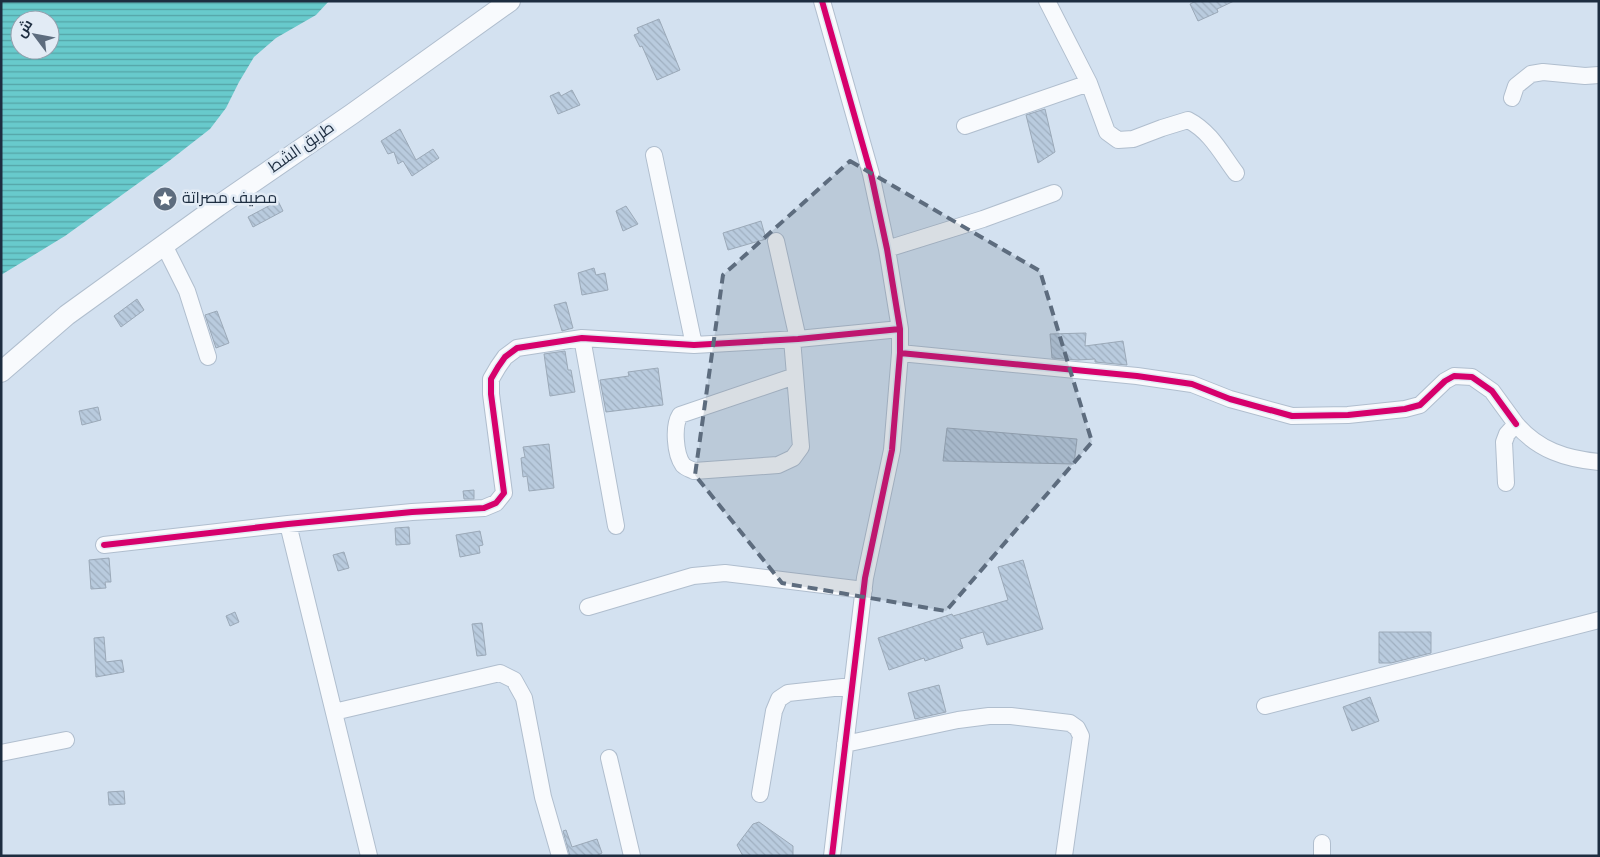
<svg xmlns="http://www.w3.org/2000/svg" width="1600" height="857" font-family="Overpass,Cairo,sans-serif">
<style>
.water{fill:url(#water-rules);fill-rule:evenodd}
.building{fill:url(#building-back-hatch);stroke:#9ba9b8}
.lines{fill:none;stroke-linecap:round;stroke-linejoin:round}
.minor-casing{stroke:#b0bece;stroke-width:18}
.major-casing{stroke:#b0bece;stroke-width:22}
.minor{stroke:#f8fafd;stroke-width:16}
.major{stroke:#f8fafd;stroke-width:20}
.cycleway-casing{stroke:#e2ebf5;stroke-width:9}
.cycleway{stroke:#d6006c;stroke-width:6}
.marked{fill:#5d6c7e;fill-opacity:0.2;stroke:#5d6c7e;stroke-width:4;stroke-dasharray:10 6;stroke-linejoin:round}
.labels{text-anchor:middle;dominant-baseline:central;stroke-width:5;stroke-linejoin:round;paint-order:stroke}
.street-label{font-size:16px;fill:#1d2d40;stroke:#e2ebf5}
.poi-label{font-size:16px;fill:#1d2d40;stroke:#e2ebf5;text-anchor:start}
</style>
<defs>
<pattern id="water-rules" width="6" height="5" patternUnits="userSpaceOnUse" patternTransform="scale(1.25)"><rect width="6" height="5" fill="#68cacc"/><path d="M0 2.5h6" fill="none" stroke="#55a4a7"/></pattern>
<pattern id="building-back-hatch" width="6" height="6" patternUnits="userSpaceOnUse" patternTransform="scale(1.25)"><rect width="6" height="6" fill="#b9cbde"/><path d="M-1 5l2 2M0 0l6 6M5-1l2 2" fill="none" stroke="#9fafc0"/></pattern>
</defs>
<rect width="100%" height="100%" fill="#d3e1f0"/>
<!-- water -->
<path class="water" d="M1,1H329L316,15L276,38L254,57L239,82L226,108L210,129L169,161L65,236L1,275ZM20,20H50V50H20Z"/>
<!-- building -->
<path class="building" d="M1196,1H1234L1217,9L1218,12L1198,21L1190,4Z
M659,19L680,70L657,80L642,46L640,47L634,35L639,33L637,28Z
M572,90L580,105L558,114L550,96L559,92L561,96Z
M1045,109L1055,152L1038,163L1026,115Z
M400,129L416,160L433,149L439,158L412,176L403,161L398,164L394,152L388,154L381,141Z
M278,201L283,211L253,227L248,217Z
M626,206L638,224L623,231L616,211Z
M761,221L766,239L728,250L723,233Z
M594,268L596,275L605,273L608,290L582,295L578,273Z
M137,299L144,310L121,327L114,316Z
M566,302L573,328L562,331L554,305Z
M217,311L229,343L216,348L205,315Z
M1086,333L1085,346L1123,341L1127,365L1095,362V359L1078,360L1052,358L1050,334Z
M565,351L568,370H571L575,392L550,396L544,354Z
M658,368L663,405L606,412L600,380L629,376L628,372Z
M98,407L101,420L82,425L79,411Z
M947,428L1077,439L1074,464L943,461Z
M549,444L554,488L529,491L527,476L523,477L521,458L525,457L523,447Z
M474,490V499H464L463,491Z
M409,527L410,544L396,545L395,528Z
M480,531L483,545L479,546L480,553L460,557L456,535Z
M344,552L349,568L338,571L333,555Z
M109,558L111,582H105L106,588L91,589L89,560Z
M1023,560L1043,629L987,645L983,632L960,639L963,648L925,661L924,658L889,670L878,638L952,614L953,616L1008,600L998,567Z
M235,612L239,622L230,626L226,616Z
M482,623L486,655L477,656L472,624Z
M1379,632H1431V653L1391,663H1379Z
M104,637L106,662L122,660L124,672L96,677L94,638Z
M939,685L946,712L915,719L908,693Z
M1370,697L1379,721L1352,731L1343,707Z
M124,791L125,804L109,805L108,792Z
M759,822L793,846V856H743L737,845L753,824Z
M566,830L572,847L597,839L602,853L596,856H570L563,831Z"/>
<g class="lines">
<defs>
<path id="minor" d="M822,1L871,174L887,249L900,329V353L892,450L865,578L832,856
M1047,1L1089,83L1107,132L1118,140L1133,139L1162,128L1188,120C1211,132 1221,153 1236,173
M1512,98L1516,86L1531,74L1543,72L1585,76L1599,75
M965,126L1089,83
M654,155L694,345
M776,241L798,339
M164,245L187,291L208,357
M887,249L983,219L1054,193
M582,338L616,526
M792,339L801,447L793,458L778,465L694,471C690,469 686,468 683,465C675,454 673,426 680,415L795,376
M900,353L1137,376L1192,384L1230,399L1292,416L1348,415L1405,409L1420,405L1445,381L1454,376L1472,377L1492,391L1516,424
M1506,483L1504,442L1507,434L1516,424C1538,450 1566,459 1599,462
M288,524L369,856
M104,545L288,524L412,512L484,508L496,503L504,493L491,394V379L498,367L505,357L517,348L582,338L694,345L798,339L900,329
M588,607L693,576L725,573L864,590
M1265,706L1599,620
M334,712L500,673L514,680L524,698L543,797L560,856
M845,744L958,720L989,716H1011L1070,723L1077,728L1081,736L1064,856
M1,753L66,740
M609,758L632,856
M760,794L774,711L779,699L788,693L852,686
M1322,843V856"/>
<path id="major" d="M1,372L67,315L218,206L352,114L510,1"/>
</defs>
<!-- minor casing -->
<use href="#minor" class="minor-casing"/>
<!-- major casing -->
<use href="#major" class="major-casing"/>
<!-- minor -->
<use href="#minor" class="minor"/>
<!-- major -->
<use href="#major" class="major"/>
<defs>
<path id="cycleway" d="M822,1L871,174L887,249L900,329V353L892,450L865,578L832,856
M900,353L1137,376L1192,384L1230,399L1292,416L1348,415L1405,409L1420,405L1445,381L1454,376L1472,377L1492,391L1516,424
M104,545L288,524L412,512L484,508L496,503L504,493L491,394V379L498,367L505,357L517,348L582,338L694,345L798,339L900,329"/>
</defs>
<!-- cycleway casing -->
<use href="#cycleway" class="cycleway-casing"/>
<!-- cycleway -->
<use href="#cycleway" class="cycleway"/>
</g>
<!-- marked area -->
<path class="marked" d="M850,161L1040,271L1092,442L946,611L782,583L695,475L723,275Z"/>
<!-- icons -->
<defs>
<symbol id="sight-disc" viewBox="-11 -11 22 22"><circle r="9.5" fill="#5d6c7e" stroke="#e2ebf5"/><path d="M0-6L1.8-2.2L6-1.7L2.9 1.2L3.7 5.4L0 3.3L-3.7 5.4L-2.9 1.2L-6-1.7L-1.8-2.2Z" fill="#fff"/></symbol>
</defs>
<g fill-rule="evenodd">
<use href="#sight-disc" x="151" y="185" width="28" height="28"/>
</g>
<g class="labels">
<!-- street labels -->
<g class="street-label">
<text transform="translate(302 148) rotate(-35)">طريق الشط</text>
</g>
<!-- poi labels -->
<g class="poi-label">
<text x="182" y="199">مصيف مصراتة</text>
</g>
</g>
<!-- border -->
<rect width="1600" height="857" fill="none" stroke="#1d2d40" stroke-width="5"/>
<!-- north arrow -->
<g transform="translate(35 35) rotate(302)"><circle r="24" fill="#e2ebf5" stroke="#939fad"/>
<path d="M0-4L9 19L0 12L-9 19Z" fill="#5d6c7e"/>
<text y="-8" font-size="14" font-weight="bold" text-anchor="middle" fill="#1d2d40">ش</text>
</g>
</svg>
